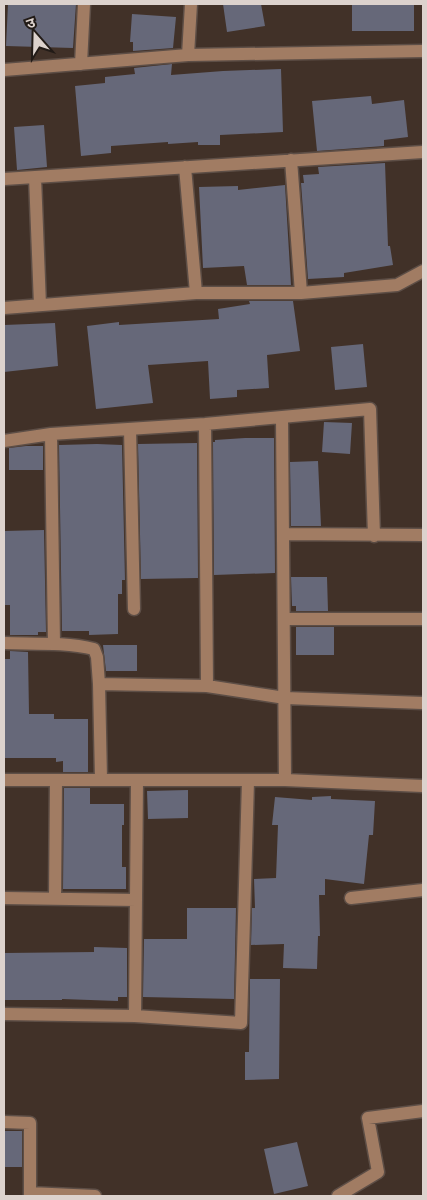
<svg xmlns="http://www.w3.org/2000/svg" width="427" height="1200" font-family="Signika,'Noto Sans Devanagari',sans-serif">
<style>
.building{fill:#666879}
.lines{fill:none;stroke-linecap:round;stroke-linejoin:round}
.minor-casing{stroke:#5d4e46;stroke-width:15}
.minor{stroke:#a17c63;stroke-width:12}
</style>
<rect width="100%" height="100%" fill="#413128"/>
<!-- building -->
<path class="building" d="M8,4H76L73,48L6,46Z
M223,4H261L265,26L227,32Z
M352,4H414V31H352Z
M132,14L176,17L173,48L133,51V42H130Z
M172,64L171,75L223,71L281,69L283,132L220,135V145H198V142L168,144V142L111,146V153L81,156L75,86L105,83V77L135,74L134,68Z
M371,96L372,104L404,100L408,137L384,140V146L317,151L312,101Z
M44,125L47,167L17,170L14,127Z
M385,163L388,246H390L393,265L344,273V277L308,279L301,183H304L303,175L319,174L318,167Z
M285,185L291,285H247L244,266L203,268L199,187L238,186V190Z
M249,301H293L300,351L267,355L269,388L237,390V397L210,399L208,361L148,365L153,403L96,409L87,326L119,322V325L219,319L218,309L250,304Z
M55,323L58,366L4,372V325Z
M363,344L367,387L335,390L331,347Z
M324,422L352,423L350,454L322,452Z
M245,438H274L275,573L214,575L213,442H215V440Z
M197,443L198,578L141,579L138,444Z
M97,444L122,445L125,580H122V594H118V634L89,635V631H62L59,445Z
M26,446H43V470H9V448Z
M318,461L321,526H291L290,462Z
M44,530L46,632H38V635H10V605H4V531Z
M291,577H327L328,611H296V606H292Z
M296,627H334V655H296Z
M103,645H137V671H106Z
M10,651L28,652L29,714H54V719H88V772H63V761L56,762V758H4V659H10Z
M64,788H90V804H124V825H122V867H126V889H63Z
M188,790V818L148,819L147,791Z
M331,796V799L375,801L373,835H369L364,884L325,879V895H319L320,936H318L317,969L283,968L284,944L251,945L252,908H255L254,879L276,878L278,825H272L275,797L312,800V797Z
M187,908H236L234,999L143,997L144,939H187Z
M94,947L127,948V997H118V1001L62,999V1000H5V953L94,952Z
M250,979H280L279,1079L245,1080V1052H249Z
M4,1131H22V1167H4Z
M297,1142L308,1186L274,1194L264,1149Z"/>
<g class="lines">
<defs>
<path id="minor" d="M188,55L191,4
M81,64L84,4
M4,70L188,55L423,51
M291,160L301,293
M185,167L196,293
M35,177L40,305
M4,179L423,152
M4,308L196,293H301L397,285L423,271
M282,418L285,780
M205,424L207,686
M130,429L134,609
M51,434L54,644
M4,441L51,434L205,424L370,409L374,536
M283,534L423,535
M284,619H423
M4,643C33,644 65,642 94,649L97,657L99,684L101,779
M99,684L207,686L285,698L423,703
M4,780H285L423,786
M4,898L136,900
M55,898L56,781
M351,898L423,890
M4,1014L135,1016L241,1023L248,781
M135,1016L137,780
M4,1122L30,1123V1196
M30,1193L95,1196
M338,1196L378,1172L368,1118L423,1111"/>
</defs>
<!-- minor casing -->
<use href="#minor" class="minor-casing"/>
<!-- minor -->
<use href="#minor" class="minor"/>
</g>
<!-- border -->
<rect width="427" height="1200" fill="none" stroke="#dcd2cd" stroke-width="10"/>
<!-- north arrow -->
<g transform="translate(35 35) rotate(340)" stroke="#221b17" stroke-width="4" paint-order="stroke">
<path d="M0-4L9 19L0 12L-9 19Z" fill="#dcd2cd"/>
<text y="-8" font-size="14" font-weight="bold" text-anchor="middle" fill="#dcd2cd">उ</text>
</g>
</svg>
